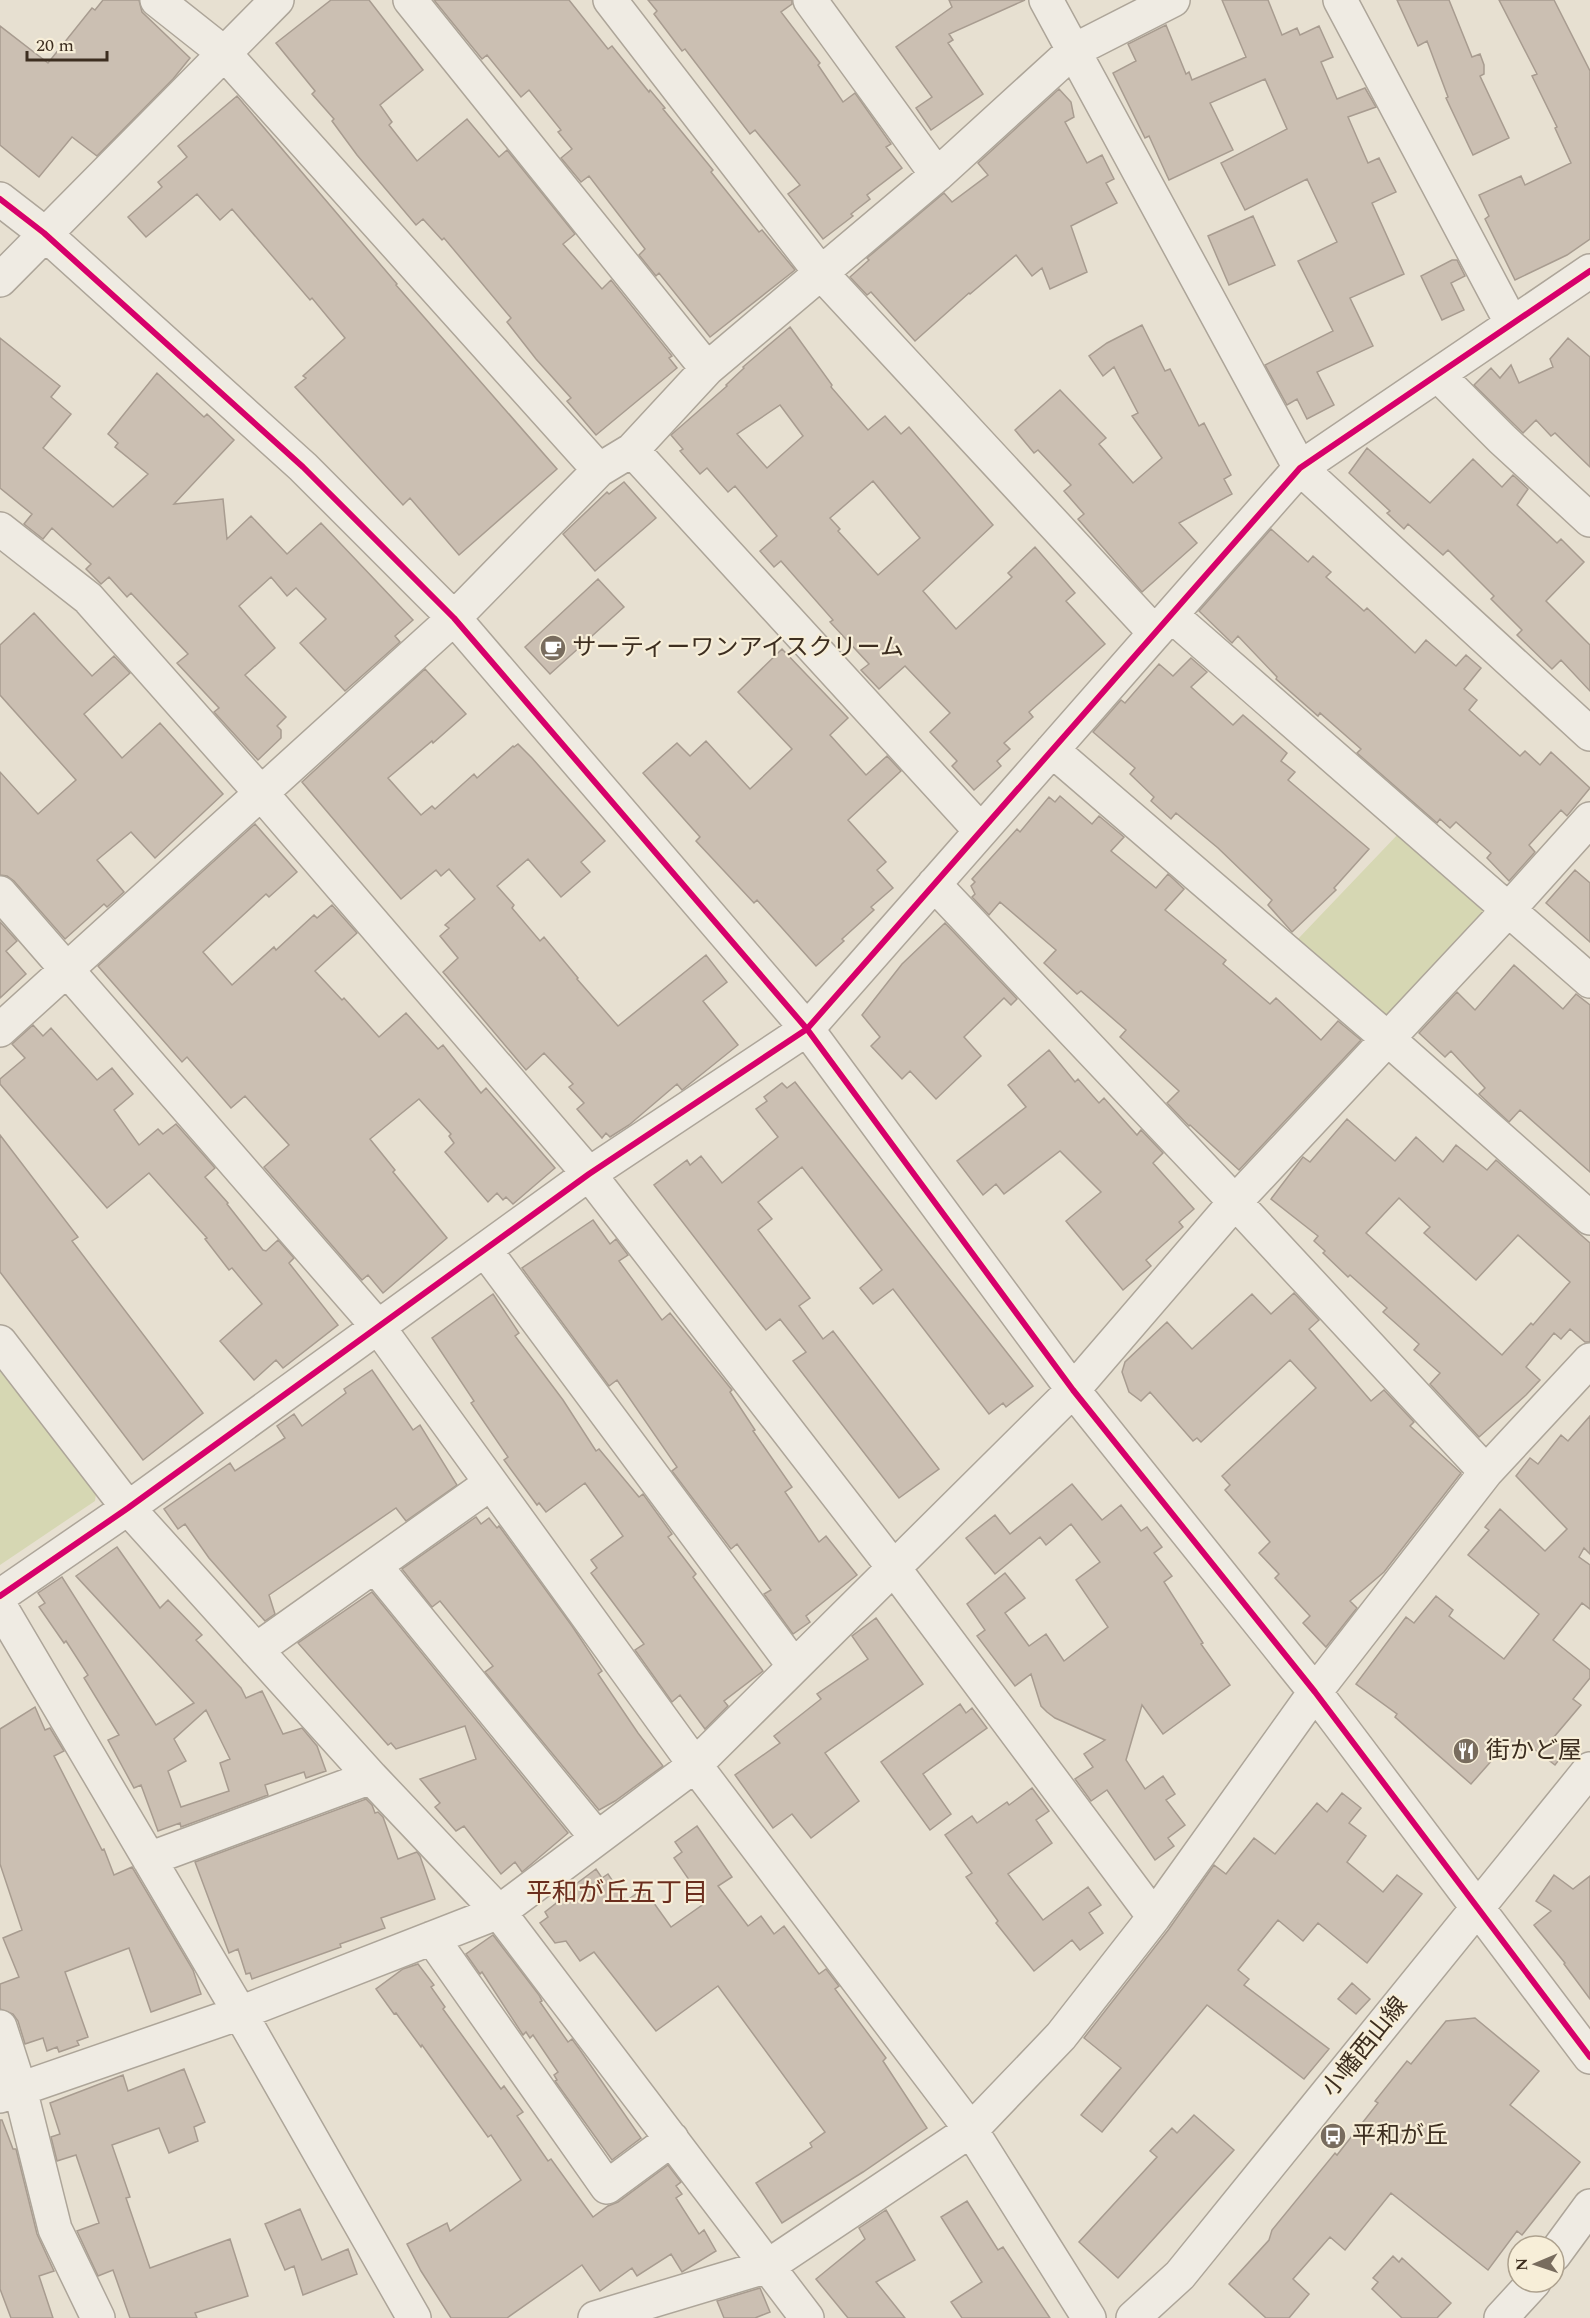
<svg xmlns="http://www.w3.org/2000/svg" width="1590" height="2318" font-family="Spectral,'Noto Sans JP',serif">
<style>
.green{fill:#d6d7b3}
.building{fill:#cbbfb2;stroke:#a89c90;stroke-width:1.5;fill-rule:evenodd}
.lines{fill:none;stroke-linecap:round;stroke-linejoin:round}
.minor-casing{stroke:#ada599;stroke-width:36}
.minor{stroke:#efebe3;stroke-width:33}
.cycleway-casing{stroke:#f7eed8;stroke-width:10}
.cycleway{stroke:#d6006c;stroke-width:6}
.labels{text-anchor:middle;dominant-baseline:central;stroke-width:4.5;stroke-linejoin:round;paint-order:stroke}
.poi-label{font-size:24px;fill:#3d2e20;stroke:#f7eed8;text-anchor:start}
.street-label{font-size:24px;fill:#3d2e20;stroke:#f7eed8}
.neighbourhood-label{font-size:26px;fill:#6b2e1e;stroke:#f7eed8}
</style>
<rect width="100%" height="100%" fill="#e7e0d1"/>
<!-- green -->
<path class="green" d="M1401,831L1491,908L1387,1018L1297,940Z
M0,1356L97,1486L95,1501L0,1565Z"/>
<!-- building -->
<path class="building" d="M103,0H139L142,12L190,58L173,79L97,156L72,137L39,177L0,145V26L48,63L92,8L95,10Z
M331,0H369L423,70L380,105L392,122L389,125L417,161L467,119L499,157L507,150L575,234L563,244L602,289L611,280L672,356L669,358L677,368L596,435L567,401L571,398L536,359L507,322L511,318L444,238L442,240L423,219L416,225L357,155L332,121L334,119L312,94L315,91L276,43Z
M434,0H569L608,49L612,46L649,92L650,90L665,108L663,109L713,170L711,172L759,232L762,230L795,270L710,337L659,273L656,276L639,255L645,249L589,176L581,182L561,158L572,149L558,132L561,130L529,90L521,97L487,55L482,59Z
M648,0H792V4L781,12L820,63L818,65L843,102L855,93L891,144L886,147L902,168L867,195L870,199L851,214L853,216L823,239L788,194L800,185L755,130L750,134L685,49L682,51L654,14L657,11Z
M949,0H1025L949,34L953,40L948,43L983,94L931,130L916,108L932,97L896,47L952,7Z
M1222,0H1268L1282,35L1297,28L1300,35L1319,26L1333,57L1321,62L1337,99L1365,88L1376,107L1348,117L1368,163L1379,158L1396,192L1372,203L1404,274L1350,298L1373,346L1317,372L1334,405L1307,419L1297,399L1287,405L1265,365L1333,331L1298,261L1337,242L1307,179L1245,210L1221,163L1287,129L1265,79L1210,103L1233,150L1169,180L1149,136L1145,138L1113,73L1136,61L1128,44L1166,25L1186,74L1189,72L1192,80L1246,57Z
M1397,0H1449L1472,57L1480,54L1484,65V74L1480,76L1509,138L1473,155L1446,98L1448,97L1427,41L1418,46Z
M1499,0H1554L1590,71V239L1567,255L1515,280L1485,219L1489,216L1479,195L1521,176L1525,185L1571,163L1555,128L1557,127L1532,76L1537,74Z
M1059,89L1071,102L1074,117L1065,122L1087,163L1102,155L1114,179L1106,183L1117,203L1071,226L1087,272L1050,289L1042,268L1032,276L1016,255L970,294L969,293L915,341L871,292L867,295L850,277L869,260L867,258L944,193L952,202L988,175L978,163Z
M237,96L397,284L396,285L557,469L459,555L410,498L403,505L295,387L306,378L303,376L345,338L312,298L310,300L232,209L220,220L197,194L146,237L128,217L162,187L158,182L187,157L178,146Z
M1253,216L1275,265L1229,285L1208,236Z
M1452,260H1457L1465,276L1451,283L1464,310L1442,320L1421,276Z
M1142,325L1165,371L1170,369L1199,426L1204,423L1231,475L1224,479L1232,494L1179,523L1197,543L1142,592L1078,519L1084,514L1064,491L1071,485L1038,450L1034,453L1015,430L1060,390L1106,438L1099,444L1133,483L1162,458L1132,416L1138,413L1114,367L1103,376L1089,356L1107,343Z
M790,327L832,385L831,387L868,430L885,416L901,434L909,427L993,525L923,591L956,629L1012,577L1008,573L1035,547L1075,593L1066,601L1105,644L1029,712L1033,717L1004,743L1010,749L997,761L1001,766L974,790L952,766L957,761L930,732L950,713L905,666L879,689L861,670L869,664L830,622L833,620L781,561L774,567L760,551L777,536L735,486L728,492L707,468L700,474L680,451L683,449L671,435L727,386L726,385L744,368L743,367ZM780,405L803,436L767,468L737,434ZM873,481L920,538L878,575L838,531L840,529L830,518Z
M0,338L60,386L51,397L71,414L43,448L113,507L148,474L115,447L118,443L108,434L157,373L204,417L207,414L234,440L174,504L223,499L227,539L251,516L287,554L321,523L413,620L395,636L400,642L345,691L300,643L326,619L296,588L287,596L271,577L239,606L275,648L245,675L286,717L277,726L281,730V738L258,760L214,712L219,708L177,663L188,654L131,593L127,597L109,577L101,584L86,569L91,564L52,528L43,539L24,524L32,514L0,488Z
M1568,338L1590,357V467L1555,433L1551,436L1536,420L1523,433L1474,385L1491,368L1500,378L1511,365L1519,383L1553,367L1550,359Z
M1367,448L1430,503L1473,459L1502,487L1513,475L1528,489L1517,505L1557,543L1561,539L1584,562L1546,601L1590,645V691L1561,660L1552,669L1517,635L1522,630L1491,599L1494,596L1448,550L1443,555L1408,524L1404,529L1387,513L1390,511L1349,473Z
M624,482L656,518L595,571L563,534L607,492L609,494Z
M1271,529L1308,562L1313,556L1331,572L1326,577L1364,611L1367,608L1415,653L1426,640L1456,666L1466,655L1481,668L1464,689L1477,700L1469,710L1520,756L1525,751L1540,765L1551,752L1590,788L1567,816L1561,810L1529,845L1535,852L1509,881L1487,858L1491,853L1456,822L1450,828L1440,819L1437,823L1357,753L1361,749L1320,713L1318,716L1276,679L1277,677L1238,636L1232,643L1199,611Z
M598,579L624,607L550,674L525,647Z
M34,613L92,676L114,656L130,673L84,714L122,758L160,723L223,794L155,858L131,832L97,860L124,892L107,907L104,904L65,939L14,881L7,876L0,875V772L38,814L76,780L0,695V645Z
M782,649L848,718L830,735L866,775L887,756L901,771L848,820L886,862L877,870L893,888L871,907L874,910L842,939L844,941L816,966L757,900L754,903L696,841L700,837L643,773L677,743L690,756L706,741L750,789L792,749L738,692Z
M1191,658L1207,672L1191,687L1233,725L1243,715L1287,753L1281,761L1295,772L1288,780L1369,849L1334,888L1336,890L1292,932L1268,905L1272,900L1218,848L1176,813L1171,819L1151,801L1154,797L1130,774L1135,768L1093,732L1121,700L1125,703L1159,664L1173,676Z
M425,669L466,714L433,743L432,741L388,778L421,815L432,806L435,809L474,774L477,778L513,746L514,747L518,744L532,758L605,841L581,862L590,872L561,897L528,859L497,886L514,905L512,908L540,941L544,937L578,978L577,979L618,1026L706,955L727,982L703,1001L738,1045L682,1090L677,1084L629,1125L610,1137L606,1133L602,1138L577,1109L584,1103L569,1087L573,1084L544,1053L526,1070L443,972L458,958L440,936L449,928L445,925L475,899L449,869L441,876L436,870L401,899L302,782Z
M1060,796L1092,824L1099,816L1124,837L1111,851L1156,888L1168,874L1184,889L1165,910L1226,960L1223,964L1270,1004L1276,998L1321,1040L1338,1021L1361,1040L1239,1170L1190,1125L1189,1126L1167,1103L1179,1091L1120,1037L1126,1030L1081,991L1077,994L1044,963L1056,950L1000,902L989,915L972,897L975,894L971,886L975,882L972,879L1017,829L1020,832L1049,797L1055,802Z
M255,824L297,872L269,897L266,894L203,952L232,985L274,947L276,950L314,915L317,918L332,905L357,933L315,971L342,1000L344,998L379,1037L406,1013L438,1049L443,1045L481,1093L486,1088L555,1168L513,1204L506,1197L503,1200L497,1193L488,1202L445,1152L454,1143L449,1136L451,1134L419,1099L370,1139L395,1170L393,1172L447,1238L383,1293L368,1275L362,1280L264,1167L289,1145L245,1096L231,1108L187,1057L182,1062L98,966Z
M1575,870L1590,883V942L1546,903Z
M0,922L17,941L6,951L26,974L0,998Z
M945,923L1017,999L1011,1005L1004,998L964,1037L981,1056L936,1099L910,1071L902,1079L871,1046L880,1037L862,1015L902,964Z
M1514,965L1563,1009L1576,994L1590,1005V1172L1520,1110L1509,1122L1479,1094L1485,1088L1451,1051L1445,1057L1419,1033L1457,992L1475,1010Z
M33,1025L43,1036L51,1028L97,1080L112,1068L133,1094L114,1110L139,1145L158,1129L163,1134L176,1124L215,1168L205,1177L228,1203L227,1204L263,1250L266,1251L278,1240L294,1258L289,1263L338,1325L283,1368L276,1360L254,1380L220,1341L262,1304L232,1268L229,1270L205,1239L207,1238L149,1173L107,1208L0,1084V1079L25,1058L12,1044Z
M1049,1050L1075,1082L1078,1079L1099,1103L1104,1098L1137,1135L1141,1130L1163,1153L1153,1163L1194,1209L1179,1222L1183,1227L1146,1260L1151,1266L1123,1290L1066,1221L1101,1192L1060,1151L1004,1194L996,1184L983,1195L957,1161L1026,1107L1008,1085Z
M795,1082L1033,1386L1006,1407L1003,1403L989,1414L893,1289L873,1304L860,1288L882,1270L802,1167L758,1202L772,1219L758,1230L810,1298L799,1306L823,1339L833,1331L939,1469L899,1498L793,1361L806,1352L780,1319L766,1330L654,1185L687,1160L690,1165L701,1156L722,1183L778,1137L756,1109L767,1101L764,1097L782,1083L787,1088Z
M1347,1119L1395,1161L1416,1137L1443,1162L1456,1145L1487,1170L1496,1160L1590,1243V1342H1585L1570,1329L1561,1339L1554,1333L1526,1367L1540,1380L1526,1395L1479,1437L1430,1384L1440,1373L1414,1350L1419,1344L1383,1312L1387,1308L1350,1275L1348,1277L1323,1253L1325,1251L1314,1241L1318,1236L1271,1199L1303,1157L1310,1162ZM1399,1198L1430,1227L1424,1233L1476,1280L1518,1235L1570,1282L1533,1325L1531,1323L1502,1355L1366,1233Z
M0,1135L78,1237L72,1241L203,1413L143,1460L0,1272Z
M593,1220L610,1244L616,1239L628,1255L619,1261L662,1320L670,1313L732,1390L730,1392L755,1430L753,1431L792,1487L785,1492L819,1542L826,1536L857,1575L806,1616L810,1622L793,1634L764,1594L771,1590L737,1544L731,1549L672,1471L677,1467L617,1380L609,1386L522,1268Z
M1294,1293L1319,1320L1309,1329L1371,1401L1384,1390L1414,1422L1410,1426L1461,1473L1384,1572L1350,1601L1357,1608L1326,1647L1303,1623L1310,1616L1275,1578L1279,1574L1259,1553L1270,1542L1225,1490L1230,1485L1222,1476L1316,1388L1290,1360L1201,1442L1197,1438L1193,1441L1150,1392L1141,1401L1129,1392L1122,1372L1125,1362L1167,1322L1192,1349L1252,1294L1271,1314Z
M493,1294L519,1333L515,1336L563,1400L596,1451L599,1449L639,1497L643,1494L672,1534L668,1537L696,1574L693,1577L763,1671L724,1701L728,1706L705,1729L680,1695L672,1702L635,1650L644,1644L591,1573L597,1568L591,1560L623,1536L585,1483L546,1512L539,1503L537,1505L504,1460L508,1457L471,1403L474,1401L432,1338Z
M372,1370L413,1430L420,1425L457,1485L406,1521L396,1508L269,1595L275,1614L265,1621L209,1558L185,1524L178,1529L164,1509L230,1463L235,1471L285,1438L277,1426L294,1414L302,1426L346,1393L344,1389Z
M1590,1416V1554L1584,1548L1579,1557L1590,1565V1609L1582,1603L1553,1640L1590,1670V1678L1573,1699L1581,1705L1554,1737L1568,1748L1555,1765L1530,1746L1525,1753L1509,1741L1471,1784L1395,1717L1397,1714L1356,1684L1406,1617L1414,1623L1436,1596L1453,1610L1449,1616L1504,1659L1539,1614L1468,1555L1489,1530L1485,1527L1500,1509L1545,1551L1567,1529L1516,1476L1530,1458L1538,1464L1561,1435L1568,1441Z
M1072,1484L1102,1520L1121,1505L1141,1531L1147,1527L1162,1547L1154,1553L1172,1576L1164,1582L1203,1643L1201,1644L1230,1685L1163,1734L1142,1705L1126,1760L1145,1789L1163,1776L1175,1794L1166,1800L1185,1825L1168,1838L1174,1846L1155,1860L1107,1790L1091,1801L1075,1779L1093,1767L1084,1754L1105,1740L1055,1718L1047,1712L1041,1706L1031,1674L1015,1686L977,1636L985,1630L967,1604L1005,1573L1025,1598L1005,1613L1029,1646L1046,1634L1064,1661L1108,1627L1076,1580L1100,1562L1071,1524L1046,1545L1040,1537L995,1574L966,1538L995,1515L1010,1534Z
M476,1517L481,1524L489,1518L497,1528L499,1526L572,1626L602,1671L598,1674L638,1733L663,1766L615,1801L599,1810L485,1672L493,1666L440,1601L432,1607L402,1569Z
M117,1547L160,1608L168,1600L202,1635L196,1640L241,1688L246,1698L262,1691L283,1734L302,1728L317,1746L326,1771L306,1778L304,1772L265,1785L268,1795L181,1827L180,1823L158,1831L141,1785L134,1788L108,1740L119,1735L84,1678L88,1675L66,1641L64,1643L39,1607L45,1603L38,1593L62,1577L156,1725L194,1703L76,1576ZM206,1710L230,1759L220,1763L229,1791L181,1807L168,1771L186,1761L174,1739Z
M372,1592L568,1833L522,1872L515,1862L501,1874L464,1826L456,1831L435,1807L440,1803L420,1779L476,1759L465,1726L396,1749L391,1743L388,1745L298,1643Z
M876,1618L923,1684L825,1753L859,1801L811,1838L792,1814L773,1828L735,1775L780,1743L774,1736L821,1699L817,1694L868,1659L852,1636Z
M960,1704L966,1713L972,1708L987,1728L923,1774L951,1814L930,1830L881,1762Z
M35,1707L45,1730L50,1728L64,1751L54,1756L102,1850L104,1849L114,1875L132,1867L193,1970L201,1994L151,2012L129,1948L65,1972L88,2037L77,2041L79,2045L59,2052L57,2047L47,2051L43,2038L25,2044L18,2021L13,2014L0,2009V1984L19,1977L3,1938L22,1930L0,1864V1729Z
M1032,1788L1049,1811L1036,1820L1052,1843L1008,1874L1043,1920L1088,1887L1101,1905L1089,1913L1103,1933L1080,1950L1072,1940L1034,1971L996,1923L998,1921L966,1877L972,1873L945,1835L972,1816L977,1823L1007,1802L1009,1805Z
M1342,1793L1361,1808L1349,1823L1366,1836L1347,1862L1383,1892L1397,1875L1422,1894L1367,1963L1318,1923L1303,1941L1278,1920L1238,1970L1249,1979L1244,1985L1329,2049L1304,2079L1207,2005L1102,2132L1081,2115L1121,2068L1084,2038L1169,1929L1214,1865L1226,1874L1254,1838L1275,1854L1317,1803L1327,1812Z
M366,1799L372,1805L375,1813L378,1812L383,1817L398,1859L417,1852L420,1856L435,1899L381,1918L385,1928L340,1944L341,1947L252,1979L250,1973L246,1974L238,1949L229,1953L195,1862Z
M697,1826L732,1877L718,1886L748,1926L761,1916L774,1934L784,1926L819,1974L826,1969L839,1986L835,1989L886,2058L883,2061L927,2128L863,2172L782,2223L756,2183L812,2147L810,2143L825,2132L718,1986L656,2031L594,1952L580,1961L566,1941L555,1943L540,1923L548,1917L545,1912L578,1886L576,1884L596,1869L602,1878L608,1874L626,1901L640,1891L643,1895L646,1892L671,1927L705,1903L674,1858L682,1852L675,1842Z
M1554,1875L1573,1889L1590,1876V1999L1564,1964L1565,1963L1534,1925L1551,1911L1536,1901Z
M493,1935L539,1995L542,2001L540,2002L568,2042L572,2039L580,2050L641,2138L612,2160L555,2081L557,2080L554,2075L558,2072L533,2035L530,2038L526,2032L523,2035L482,1972L480,1974L466,1954Z
M418,1964L434,1985L431,1987L445,2007L443,2009L501,2089L504,2086L523,2112L517,2116L548,2161L551,2159L593,2217L608,2206L618,2202L668,2165L681,2182L676,2186L682,2194L676,2198L699,2234L704,2230L716,2251L682,2272L671,2254L637,2276L632,2268L600,2291L582,2265L507,2318H451L421,2271L407,2244L447,2223L450,2231L521,2180L491,2135L488,2137L422,2045L421,2047L396,2013L394,2014L376,1989L403,1969Z
M1352,1983L1370,1999L1356,2014L1338,1999Z
M1475,2018L1539,2071L1510,2105L1580,2162L1522,2235L1517,2231L1488,2270L1391,2193L1345,2250L1330,2237L1293,2279L1309,2294L1289,2318H1266L1229,2284L1269,2240L1272,2230L1335,2153L1337,2155L1378,2103L1375,2101L1407,2061L1411,2064L1446,2021Z
M184,2069L205,2122L194,2127L198,2141L169,2153L159,2128L112,2145L130,2197L126,2198L150,2268L230,2239L248,2296L195,2313L197,2318H130L113,2270L98,2276L77,2231L99,2223L76,2155L57,2161L51,2137L60,2134L50,2103L123,2075L128,2091Z
M1194,2115L1234,2150L1118,2278L1079,2242L1157,2157L1150,2151L1172,2128L1177,2133Z
M0,2120H2L13,2149H16L37,2234L54,2271L39,2276L53,2318H11L0,2289Z
M967,2201L998,2250L1003,2247L1050,2318H962L951,2302L982,2282L941,2217Z
M300,2209L322,2260L348,2249L357,2274L303,2295L294,2266L285,2270L265,2224Z
M886,2210L915,2260L876,2282L905,2318H848L816,2279L865,2239L859,2228Z
M1393,2256L1399,2262L1402,2258L1451,2303L1437,2318H1402L1372,2289L1378,2282L1373,2278Z
M760,2288L770,2312L755,2318H724L717,2301Z"/>
<g class="lines">
<defs>
<path id="minor" d="M157,0L224,53L599,470
M410,0L707,369
M610,0L820,272L1155,633
M810,0L937,175
M1046,0L1300,468L1590,734
M1340,0L1512,324
M0,199L44,233L303,467L454,618L807,1029L1073,1390L1315,1692L1590,2057
M0,280L277,0
M1438,375L1502,439L1590,520
M632,450L981,831
M0,529L88,598L261,793L589,1174L893,1567L1154,1917
M1171,615L1590,981
M1052,750L1388,1039L1590,1218
M934,884L1235,1202L1486,1472
M0,893L379,1328L695,1765L971,2130L1089,2318
M0,1030L454,618L599,470L632,450L707,369L937,175L1073,51L1173,0
M485,1250L794,1666
M0,1342L128,1508L371,1777L499,1912L807,2318
M375,1566L597,1838
M0,1596L128,1508L589,1174L807,1029L1300,468L1590,271
M0,1606L240,2013L414,2318
M256,1650L491,1483
M149,1859L371,1777
M432,1938L607,2187L672,2139
M0,2027L20,2089L55,2229L98,2318
M0,2096L240,2013L499,1912L695,1765L1073,1390L1235,1202L1509,909L1590,819
M1554,2255L1590,2206
M595,2318L768,2266L971,2130L1061,2036L1154,1917L1315,1692L1486,1472L1590,1360
M1133,2318L1180,2275L1590,1769
M1501,2318L1534,2282"/>
</defs>
<!-- minor casing -->
<use href="#minor" class="minor-casing"/>
<!-- minor -->
<use href="#minor" class="minor"/>
<defs>
<path id="cycleway" d="M0,199L44,233L303,467L454,618L807,1029L1073,1390L1315,1692L1590,2057
M0,1596L128,1508L589,1174L807,1029L1300,468L1590,271"/>
</defs>
<!-- cycleway casing -->
<use href="#cycleway" class="cycleway-casing"/>
<!-- cycleway -->
<use href="#cycleway" class="cycleway"/>
</g>
<!-- icons -->
<defs>
<symbol id="cafe-disc" viewBox="-11 -11 22 22"><circle r="9.5" fill="#786c5e" stroke="#f7eed8"/><path d="M-5.5-4.5H6V0H3Q3 3.5 0 3.5H-2.5Q-5.5 3.5-5.5 0ZM3-3.2v2h1.7v-2ZM-6 4.5H4V6H-6Z" fill="#fff"/></symbol>
<symbol id="restaurant-disc" viewBox="-11 -11 22 22"><circle r="9.5" fill="#786c5e" stroke="#f7eed8"/><path d="M-5-6h1v4h1v-4h1v4h1v-4h1v5L-1.5 .5V6h-2V.5L-5-1ZM5-6V6H3V1.5H1.5Q1.5-4 5-6Z" fill="#fff"/></symbol>
<symbol id="bus-disc" viewBox="-11 -11 22 22"><circle r="9.5" fill="#786c5e" stroke="#f7eed8"/><path d="M-5-6H5V4H4V6H2V4H-2V6H-4V4H-5ZM-3.5-4V0h7V-4ZM-3.5 1.2v1.5H-2V1.2ZM2 1.2v1.5H3.5V1.2Z" fill="#fff"/></symbol>
</defs>
<g fill-rule="evenodd">
<use href="#cafe-disc" x="538" y="633" width="30" height="30"/>
<use href="#restaurant-disc" x="1451" y="1736" width="30" height="30"/>
<use href="#bus-disc" x="1318" y="2121" width="30" height="30"/>
</g>
<g class="labels">
<!-- poi labels -->
<g class="poi-label">
<text x="572" y="648">サーティーワンアイスクリーム</text>
<text x="1486" y="1751">街かど屋</text>
<text x="1352" y="2136">平和が丘</text>
</g>
<!-- street labels -->
<g class="street-label">
<text transform="translate(1365 2047) rotate(-51)">小幡西山線</text>
</g>
<!-- neighbourhood labels -->
<g class="neighbourhood-label">
<text x="617" y="1893">平和が丘五丁目</text>
</g>
</g>
<!-- north arrow -->
<g transform="translate(1536 2264) rotate(268)"><circle r="28" fill="#f7eed8" stroke="#ada18e" stroke-width="1.5"/>
<path d="M0-4.5L10 22L0 15L-10 22Z" fill="#786c5e"/>
<text y="-9" font-size="16" font-weight="bold" text-anchor="middle" fill="#3d2e20">N</text>
</g>
<!-- scale -->
<path d="M27 51v9h80v-9" fill="none" stroke="#3d2e20" stroke-width="3"/>
<text x="36" y="51" font-size="18" fill="#3d2e20" stroke="#f7eed8" stroke-width="4.5" paint-order="stroke">20 m</text>
</svg>
